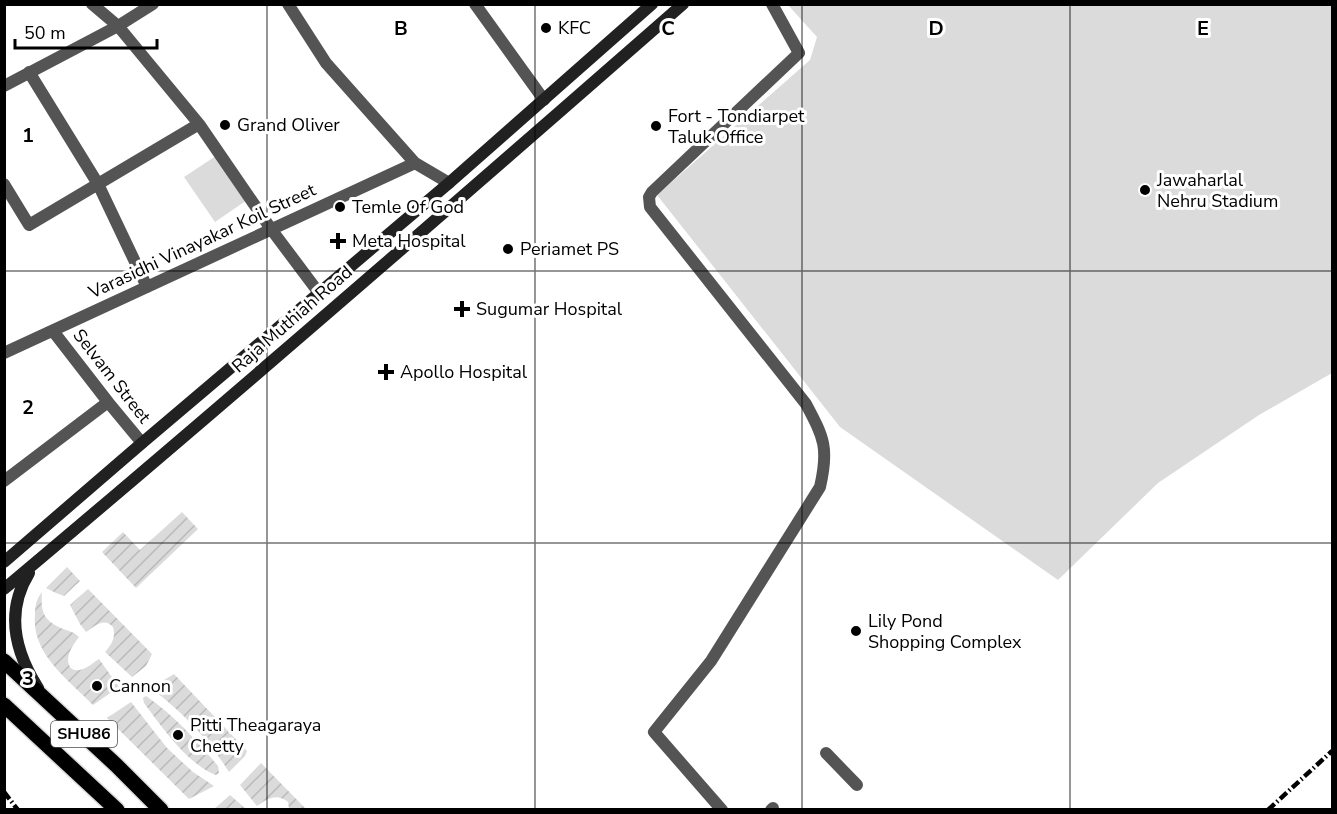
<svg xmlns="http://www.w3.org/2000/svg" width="1337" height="814" font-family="'Nunito Sans',sans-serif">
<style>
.park{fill:#dbdbdb}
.garden{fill:url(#garden-furrows)}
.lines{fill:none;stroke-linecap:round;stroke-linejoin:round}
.primary-casing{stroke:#dbdbdb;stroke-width:18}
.minor{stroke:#545454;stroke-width:12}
.tertiary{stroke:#545454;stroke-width:12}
.secondary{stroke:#212121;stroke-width:12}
.primary{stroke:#000;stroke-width:15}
.rail{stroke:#000;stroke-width:4.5;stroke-dasharray:9 3 1.5 3;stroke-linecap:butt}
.grid{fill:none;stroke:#000;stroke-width:1.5;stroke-opacity:0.55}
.poi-dot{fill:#000;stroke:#fff;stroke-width:2}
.labels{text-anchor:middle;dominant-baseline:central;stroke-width:6;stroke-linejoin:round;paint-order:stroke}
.shield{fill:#fff;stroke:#4c4c4c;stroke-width:1.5}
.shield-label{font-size:16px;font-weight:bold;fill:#000}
.poi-label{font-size:18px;fill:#000;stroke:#fff;text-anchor:start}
.street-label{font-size:18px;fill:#000;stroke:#fff}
.grid-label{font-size:20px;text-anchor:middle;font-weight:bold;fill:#000;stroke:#fff;stroke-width:6;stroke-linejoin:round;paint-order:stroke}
</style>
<defs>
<pattern id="garden-furrows" width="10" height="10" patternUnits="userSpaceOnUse" patternTransform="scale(1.5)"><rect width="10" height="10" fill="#dbdbdb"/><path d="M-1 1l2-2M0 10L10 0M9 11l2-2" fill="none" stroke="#bababa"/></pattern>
</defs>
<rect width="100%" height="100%" fill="#fff"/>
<!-- park -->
<path class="park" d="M788,5H1332V373L1259,415L1158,483L1058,580L840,427L657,195L810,60L817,37Z
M219,154L250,198L215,222L184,177Z"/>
<!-- garden -->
<path class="garden" d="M182,512L198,529L136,588L102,552L123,532L140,550Z
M67,567L80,581L64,596L56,593L46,588Z
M88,589L152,654L146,666L132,677L105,652C112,644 116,637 113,627C104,617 95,626 86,632L80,624L70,605Z
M42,592C40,614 45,622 66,630C72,632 75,633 79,637C76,641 73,645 71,649C65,660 68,675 83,669C89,667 94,662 99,659L119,687L93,705C68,679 31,654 35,614C35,605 37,598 42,592Z
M174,674L247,751L245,756L229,772C207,737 183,713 151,688Z
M146,696C174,715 197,741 218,766L219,773L216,775C188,765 161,726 144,703L143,698Z
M131,702L167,748L193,772L214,786L189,799L107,718Z
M261,763L306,809H289L288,802C277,793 268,798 257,806L240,785Z
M230,795L246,809H214Z"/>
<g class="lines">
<defs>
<path id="primary" d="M4,661L116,765L161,810
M4,705L117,810"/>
</defs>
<!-- primary casing -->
<use href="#primary" class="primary-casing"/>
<!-- minor -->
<path class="minor" d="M92,4L118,26L199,124L271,229L319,293
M288,4L326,63L415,163L449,183
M475,4L544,100
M29,72L98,184L147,287
M4,86L118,26L153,4
M4,184L29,225L199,124
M53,331L108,402L142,443
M4,353L415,163
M4,481L108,402
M826,753L857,785
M771,810L773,808"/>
<!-- tertiary -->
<path class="tertiary" d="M722,810L654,732L711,661L820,487C829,448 824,438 806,404L650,207L649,197L652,192L799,53L772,4"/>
<!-- secondary -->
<path class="secondary" d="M4,562L142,443L449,183L652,4
M29,573C5,612 15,652 38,688
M4,589C233,397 458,201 683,4"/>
<!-- primary -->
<use href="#primary" class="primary"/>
<!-- rail -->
<path class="rail" d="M4,792L18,810
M1268,810L1332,751"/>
</g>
<!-- grid -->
<path class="grid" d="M267,4V810M535,4V810M802,4V810M1070,4V810M4,271H1332M4,543H1332"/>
<!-- markers -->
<g class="poi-dot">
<circle cx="546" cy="28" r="6"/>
<circle cx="225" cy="125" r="6"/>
<circle cx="656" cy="126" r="6"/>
<circle cx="1145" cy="190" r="6"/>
<circle cx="340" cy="207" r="6"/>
<path d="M335 232h6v6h6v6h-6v6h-6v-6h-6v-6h6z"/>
<circle cx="508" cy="249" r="6"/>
<path d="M459 300h6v6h6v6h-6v6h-6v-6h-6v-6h6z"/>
<path d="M383 363h6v6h6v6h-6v6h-6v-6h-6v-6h6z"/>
<circle cx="856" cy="631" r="6"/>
<circle cx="97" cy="686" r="6"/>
<circle cx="178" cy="735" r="6"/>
</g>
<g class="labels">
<!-- shield labels -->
<rect class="shield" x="51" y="721" width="66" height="26" rx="4.5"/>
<g class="shield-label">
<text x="84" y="734">SHU86</text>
</g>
<!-- poi labels -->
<g class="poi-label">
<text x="558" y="28">KFC</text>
<text x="668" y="116">Fort - Tondiarpet<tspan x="668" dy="21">Taluk Office</tspan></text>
<text x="237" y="125">Grand Oliver</text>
<text x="1157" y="180">Jawaharlal<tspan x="1157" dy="21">Nehru Stadium</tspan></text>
<text x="352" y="207">Temle Of God</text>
<text x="352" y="241">Meta Hospital</text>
<text x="520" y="249">Periamet PS</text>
<text x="476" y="309">Sugumar Hospital</text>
<text x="400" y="372">Apollo Hospital</text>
<text x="868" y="621">Lily Pond<tspan x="868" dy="21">Shopping Complex</tspan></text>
<text x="109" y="686">Cannon</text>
<text x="190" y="725">Pitti Theagaraya<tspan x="190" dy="21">Chetty</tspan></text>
</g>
<!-- street labels -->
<g class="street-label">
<text transform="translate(202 241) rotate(-25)">Varasidhi Vinayakar Koil Street</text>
<text transform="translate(292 319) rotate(-41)">Raja Muthiah Road</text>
<text transform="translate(112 376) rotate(52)">Selvam Street</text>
</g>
</g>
<g class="grid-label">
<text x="401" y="35">B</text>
<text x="668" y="35">C</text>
<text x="936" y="35">D</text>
<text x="1203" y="35">E</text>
<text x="28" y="142">1</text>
<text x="28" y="414">2</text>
<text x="28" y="685">3</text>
</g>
<!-- border -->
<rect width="1337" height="814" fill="none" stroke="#000000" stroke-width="12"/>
<!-- scale -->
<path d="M15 39v9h142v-9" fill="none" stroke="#000000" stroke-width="3"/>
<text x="24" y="39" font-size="18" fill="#000000" stroke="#ffffff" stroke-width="4.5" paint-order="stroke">50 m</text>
</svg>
